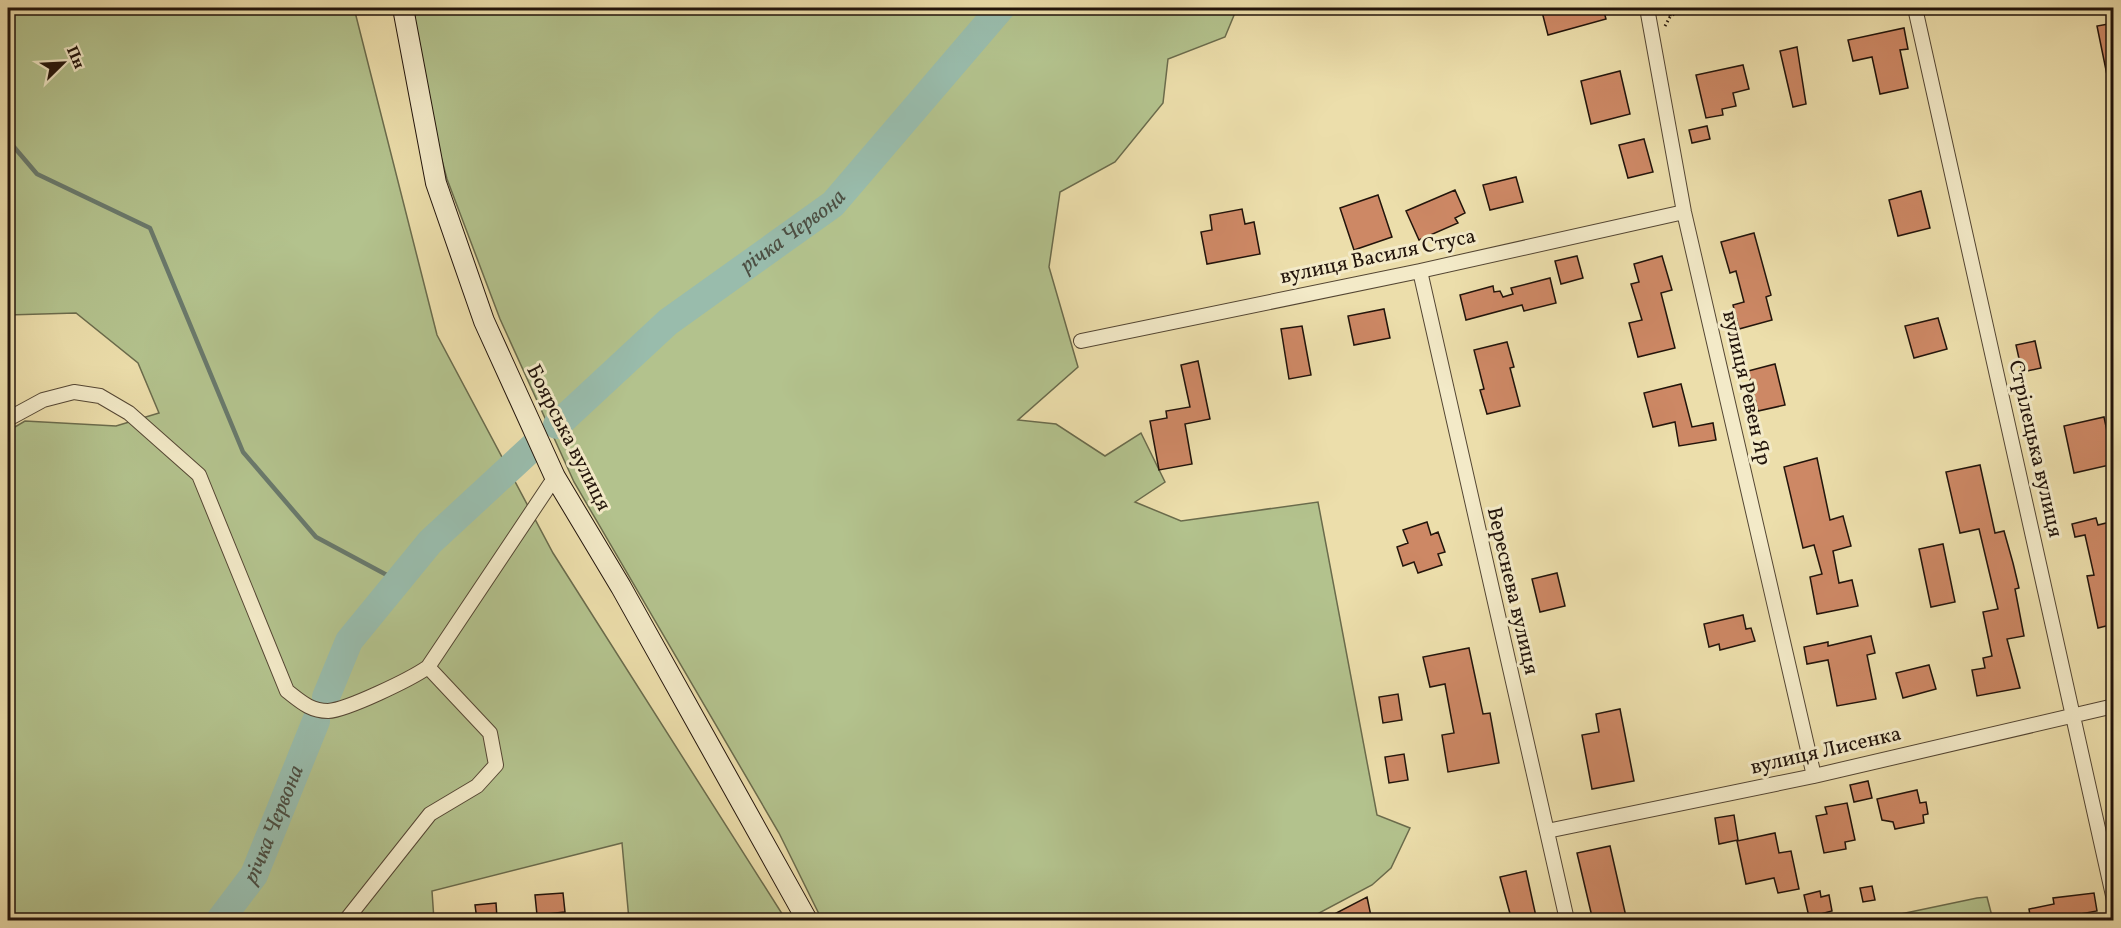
<svg xmlns="http://www.w3.org/2000/svg" width="2121" height="928" font-family="Vollkorn,serif">
<style>
.green{fill:#b3c28d;stroke:#6a6b4c;stroke-width:1.5}
.lines{fill:none;stroke-linecap:round;stroke-linejoin:round}
.stream{stroke:#69796c;stroke-width:4.5}
.river{stroke:#99bcac;stroke-width:28}
.building{fill:#cd8865;stroke:#22140b;stroke-width:1.5}
.street-casing{stroke:#544633;stroke-width:16}
.secondary-casing{stroke:#22140b;stroke-width:22}
.path{stroke:#22140b;stroke-width:3;stroke-dasharray:1.5 3;stroke-linecap:butt}
.street{stroke:#f3eac8;stroke-width:14}
.secondary{stroke:#f3eac8;stroke-width:20}
.labels{text-anchor:middle;dominant-baseline:central;stroke-width:6;stroke-linejoin:round;paint-order:stroke}
.street-label{font-size:21px;fill:#22140b;stroke:#f3eac8}
.water-label{font-size:22px;font-style:italic;fill:#4c4f43;stroke:#f3eac8}
</style>
<rect width="100%" height="100%" fill="#ecdeab"/>
<filter id="stains"><feTurbulence type="fractalNoise" baseFrequency=".00333" numOctaves="4"/><feColorMatrix values="0 0 0 0 .2 0 0 0 0 .09 0 0 0 0 .02 0 0 0 .5 -.17"/></filter>
<radialGradient id="worn" r=".72"><stop offset=".6" stop-color="#630" stop-opacity="0"/><stop offset="1" stop-color="#630" stop-opacity=".3"/></radialGradient>
<!-- green -->
<path class="green" d="M8,8H354L437,335L553,553L786,920H629L622,843L432,891L434,920H8V431L25,421L116,426L159,413L138,363L76,313L8,315Z
M416,8H1237L1225,37L1168,59L1163,103L1115,162L1060,192L1049,267L1078,367L1018,420L1056,424L1105,456L1141,433L1165,482L1135,502L1181,521L1318,502L1377,815L1410,828L1391,868L1372,885L1306,920H822L779,833L574,482L500,319L447,179L411,45Z
M1987,897L1993,920H1872L1977,898Z"/>
<g class="lines">
<!-- stream -->
<path class="stream" d="M8,140L37,174L150,228L243,452L316,537L398,581"/>
<!-- river -->
<g class="river">
<path id="s1" d="M557,425L668,322L833,204L1001,8"/>
<path d="M326,697L349,641L430,542L536,444"/>
<path id="s2" d="M220,920L254,875L316,721"/>
</g>
</g>
<!-- building -->
<path class="building" d="M1541,8H1603L1606,19L1548,35Z
M2114,23V79L2108,80L2097,26Z
M1904,28L1908,49L1900,50L1908,88L1880,94L1872,57L1853,61L1848,40Z
M1797,47L1806,104L1793,107L1780,51Z
M1743,65L1749,89L1733,93L1736,106L1722,109L1723,115L1706,118L1696,75Z
M1620,71L1630,114L1591,124L1581,81Z
M1707,126L1710,139L1692,143L1689,130Z
M1644,139L1653,172L1628,178L1619,145Z
M1516,177L1523,202L1490,210L1483,185Z
M1455,190L1465,213L1455,218L1458,223L1419,240L1406,211Z
M1921,191L1930,228L1898,236L1889,200Z
M1378,195L1392,237L1354,250L1340,208Z
M1242,209L1245,224L1254,222L1260,254L1207,264L1201,232L1212,230L1210,215Z
M1754,233L1771,295L1766,297L1772,320L1739,329L1733,305L1744,302L1736,271L1730,273L1721,242Z
M1577,256L1583,278L1561,284L1555,261Z
M1662,256L1672,290L1661,293L1675,348L1638,357L1629,323L1642,320L1631,284L1639,282L1634,264Z
M1550,278L1556,303L1524,311L1522,305L1466,320L1460,295L1493,286L1494,292L1500,291L1503,297L1513,294L1511,288Z
M1384,309L1390,338L1354,345L1348,316Z
M1938,318L1947,349L1914,358L1905,326Z
M1302,326L1311,375L1289,379L1281,329Z
M2035,341L2041,368L2022,372L2016,345Z
M1507,342L1514,367L1510,368L1520,406L1487,414L1480,390L1484,389L1474,350Z
M1198,361L1210,419L1185,424L1192,464L1159,470L1150,421L1167,418L1166,411L1190,407L1181,365Z
M1775,364L1785,405L1758,411L1748,371Z
M1681,384L1692,427L1713,423L1716,440L1679,446L1675,422L1653,427L1644,393Z
M2104,417L2114,464L2074,473L2064,426Z
M1817,458L1830,520L1843,516L1851,546L1833,551L1839,583L1852,580L1858,606L1817,614L1810,577L1822,574L1814,545L1803,548L1784,467Z
M1980,465L1995,533L2004,531L2013,563L2019,588L2015,589L2024,636L2007,639L2020,688L1977,696L1972,670L1985,668L1983,658L1992,656L1983,612L1998,609L1979,529L1960,533L1946,472Z
M2096,518L2098,525L2114,521V624L2098,628L2087,576L2094,575L2085,535L2075,537L2072,524Z
M1427,522L1431,535L1438,532L1445,552L1438,554L1442,565L1418,573L1414,562L1403,566L1397,547L1408,543L1403,530Z
M1943,544L1955,602L1931,607L1919,549Z
M1557,573L1565,606L1540,612L1532,579Z
M1743,615L1746,629L1751,628L1755,641L1720,650L1719,644L1709,647L1704,624Z
M1871,636L1875,653L1867,655L1876,699L1837,706L1828,660L1807,664L1804,647L1828,642V646Z
M1469,648L1483,714L1490,713L1499,763L1448,772L1442,735L1454,733L1445,684L1430,687L1423,657Z
M1929,665L1936,689L1903,698L1896,673Z
M1398,694L1402,720L1383,723L1379,697Z
M1620,709L1634,781L1592,789L1582,735L1599,732L1596,714Z
M1404,754L1408,780L1389,783L1385,757Z
M1868,781L1872,798L1854,802L1850,785Z
M1917,790L1920,803L1926,802L1928,814L1923,815L1924,823L1895,829L1893,822L1882,820L1877,799Z
M1847,803L1855,840L1845,842L1846,849L1824,853L1816,816L1827,814L1825,807Z
M1734,815L1738,840L1719,844L1715,818Z
M1775,833L1779,853L1791,851L1799,889L1778,893L1774,878L1746,884L1737,841Z
M1610,846L1627,921H1593L1577,853Z
M1526,871L1537,921H1512L1500,877Z
M1872,886L1875,900L1863,902L1860,888Z
M1820,891L1821,897L1829,895L1832,911L1809,917L1804,895Z
M563,893L565,912L537,915L535,895Z
M2094,893L2097,911L2069,916L2070,921H2031L2029,909L2054,904L2053,898Z
M1367,897L1372,921H1321Z
M496,903L497,918L477,920L475,905Z"/>
<g class="lines">
<defs>
<path id="street" d="M1647,8L1684,212L1814,776
M1915,8L2114,900
M1420,271L1567,920
M1081,341L1420,271L1684,212
M8,419L43,400L74,392L100,396L129,413L199,475L287,691C300,701 310,711 328,711C347,710 411,679 428,667L555,477
M1547,831L1814,776L2114,706
M346,920L430,814L477,786L496,765L490,733L428,667"/>
<path id="secondary" d="M403,8L436,183L484,321L555,477L621,587L807,920"/>
</defs>
<!-- street casing -->
<use href="#street" class="street-casing"/>
<!-- secondary casing -->
<use href="#secondary" class="secondary-casing"/>
<!-- path -->
<path class="path" d="M1670,16L1671,8
M1665,26L1670,17L1681,8"/>
<!-- street -->
<use href="#street" class="street"/>
<!-- secondary -->
<use href="#secondary" class="secondary"/>
</g>
<g class="labels">
<!-- street labels -->
<g class="street-label">
<text transform="translate(1378 257) rotate(-12)">вулиця Василя Стуса</text>
<text transform="translate(1746 388) rotate(77)">вулиця Ревен Яр</text>
<text transform="translate(568 438) rotate(63)">Боярська вулиця</text>
<text transform="translate(2035 449) rotate(77)">Стрілецька вулиця</text>
<text transform="translate(1512 591) rotate(77)">Вереснева вулиця</text>
<text transform="translate(1826 751) rotate(-13)">вулиця Лисенка</text>
</g>
<!-- water labels -->
<g class="water-label">
<text stroke="none"><textPath href="#s1" startOffset="306">річка Червона</textPath></text>
<text stroke="none"><textPath href="#s2" startOffset="111">річка Червона</textPath></text>
</g>
</g>
<!-- margin -->
<rect width="2121" height="928" fill="none" stroke="#ecdeab" stroke-width="30"/>
<rect x="9" y="9" width="2103" height="910" fill="none" stroke="#22140b" stroke-width="3"/>
<rect x="15" y="15" width="2091" height="898" fill="none" stroke="#22140b" stroke-width="1.5"/>
<!-- north arrow -->
<g transform="translate(63 63) rotate(66)" stroke="#f3eac8" stroke-width="4.5" paint-order="stroke">
<path d="M0-4.5L10 22L0 15L-10 22Z" fill="#22140b"/>
<text y="-9" font-size="16" font-weight="bold" text-anchor="middle" fill="#22140b">Пн</text>
</g>
<rect width="100%" height="100%" filter="url(#stains)"/>
<rect width="100%" height="100%" fill="url(#worn)"/>
</svg>
